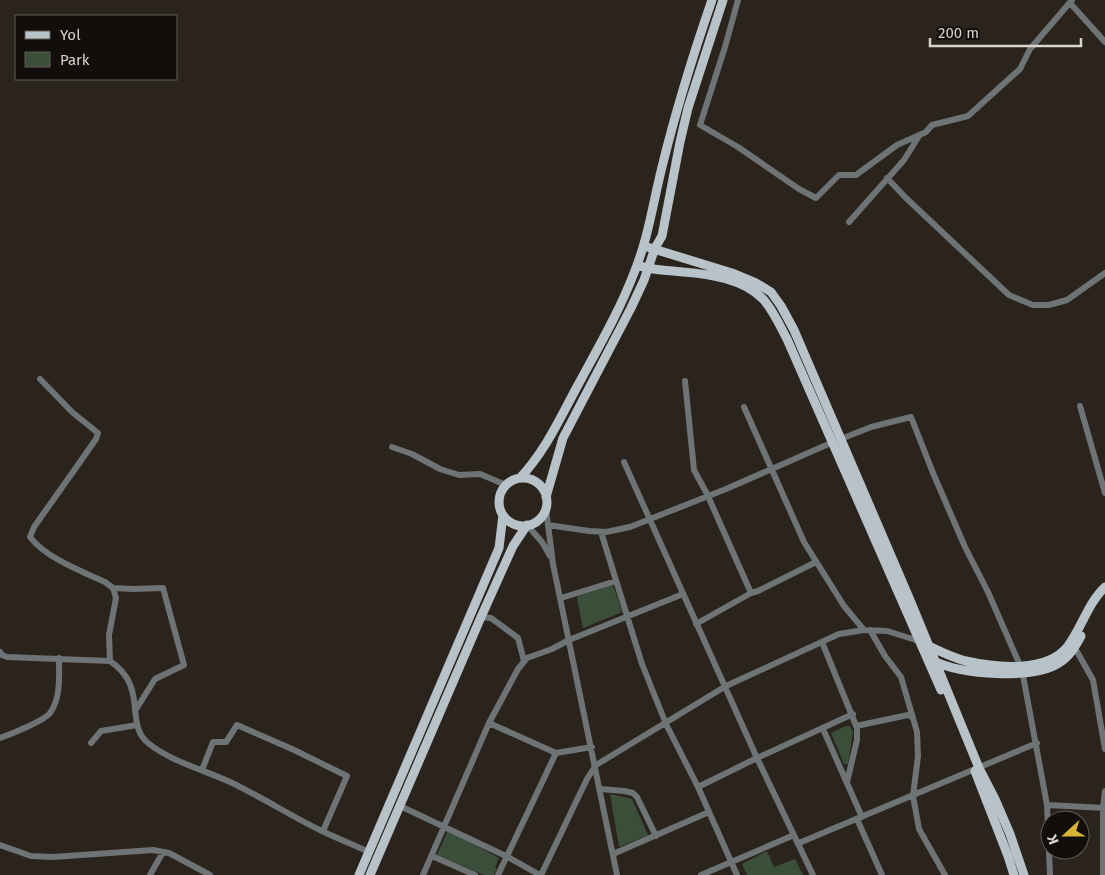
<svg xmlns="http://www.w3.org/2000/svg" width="1105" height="875" font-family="'Fira Sans',sans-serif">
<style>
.green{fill:#3b4e39}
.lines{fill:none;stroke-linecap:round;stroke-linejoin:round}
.minor{stroke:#6e7376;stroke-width:6}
.major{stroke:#b8c2c9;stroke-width:9}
</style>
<rect width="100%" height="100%" fill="#2b241c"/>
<!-- green -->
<path class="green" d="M613,585L622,612L583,628L577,598L578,596Z
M846,726H850L853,732L848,764H844L831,733Z
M610,794L632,799L648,835L619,847Z
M448,830L499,858L495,867L497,869L494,875H484L437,855Z
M767,851L774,867L795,859L803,875H747L742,864Z"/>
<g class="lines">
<!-- minor -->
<path class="minor" d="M738,0L725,47L700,125L738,147L799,189L816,198L839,175H856L897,145L926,132L932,125L968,116L1020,69L1030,49L1072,0
M1070,3L1105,42
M887,178L906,198L1009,295L1033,305H1049L1067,300L1105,273
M849,222L904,160L919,136
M40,379L72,412L98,433L96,439L80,462L34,527L30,537C46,558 81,571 105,582L113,588L116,598L109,635L110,661
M685,381L694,470L707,494L751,593
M1080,406L1105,493
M744,407L804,542L844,606L864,630
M392,447L412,454L440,469L459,475L480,474L506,485
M624,462L757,758L813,875
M546,509L553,564L617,875
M527,525L542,542L550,556
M548,525L589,531L606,532L630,527L726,489L831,443L871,427L911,417L933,473L965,547L988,592L1022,670L1047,805L1050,875
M601,532L642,664L666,724L698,787L737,875
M113,588L133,589L163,588L184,665L155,679L135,711
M561,598L616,581
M481,617L491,618L518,638L524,661
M696,624L751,593L758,591L816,562
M870,630L885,656L901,677L913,718
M822,642L857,728V740L847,782
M1075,648L1093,680L1105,749
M0,652L2,655L7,657L110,661C149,687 124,724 148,743C170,761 204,770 230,782C262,797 292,817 324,832C339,839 354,845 369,852
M489,723L556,753L592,747
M856,726L908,715L913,718L917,732L918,756L913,796L919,829L945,875
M823,729L862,817
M0,738C11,734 44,721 50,713C61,698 59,676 59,658
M91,743L101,731L137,725
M202,770L213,742H226L237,725L292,749L347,776L323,831
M698,787L757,758L853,714
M601,789L624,791L633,793L637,797L656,836
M1047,805L1105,808
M400,806L508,857L540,875
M857,819L882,875
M799,843L1037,743
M0,845L31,856L53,857L153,850L169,853L210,875
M613,854L709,812
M432,856L475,875
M150,875L163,852
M423,875L489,723L518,669L527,658L552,649L569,640L683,594
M498,875L556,753
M541,875L587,779L596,765L726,686L839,634L864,630L887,631L919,641
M701,875L794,835
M1103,875V808L1105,791"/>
<!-- major -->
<path class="major" d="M644,246L732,273L756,283L771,292L781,306L794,330L910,600L979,768L995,799L1010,834L1024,875
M637,265C652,271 667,270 683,272C710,274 743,279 763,299C773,310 780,326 787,339L941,690
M520,478C546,450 560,418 578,385C598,348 619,312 634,273C648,239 653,203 662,167C676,110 693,55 712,0
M499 502a24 24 0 1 1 48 0a24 24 0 1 1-48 0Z
M546,497L563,438L631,308L644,280L655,248L662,236L680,142L688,108L723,0
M927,645C939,651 953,658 966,661C997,668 1047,673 1068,646C1082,627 1088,603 1105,587
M934,661C960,675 1033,680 1059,663C1070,656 1075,647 1081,636
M975,771L1008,856L1014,875
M359,875L499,548L503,515
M370,875L481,617L513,546L527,525"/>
</g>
<!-- legend -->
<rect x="15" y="15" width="162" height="65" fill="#110e0b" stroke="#615d59"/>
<rect x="25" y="31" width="25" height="8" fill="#b8c2c9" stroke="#615d59"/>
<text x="60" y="40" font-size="15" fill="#d8d3ce">Yol</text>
<rect x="25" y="52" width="25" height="15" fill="#3b4e39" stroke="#615d59"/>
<text x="60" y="65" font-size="15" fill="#d8d3ce">Park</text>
<!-- north arrow -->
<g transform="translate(1065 835) rotate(249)"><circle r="24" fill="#110e0b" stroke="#615d59"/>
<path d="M0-4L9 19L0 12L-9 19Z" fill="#d9b334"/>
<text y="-8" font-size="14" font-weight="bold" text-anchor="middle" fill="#d8d3ce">K</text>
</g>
<!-- scale -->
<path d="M930 38v8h151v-8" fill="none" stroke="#d8d3ce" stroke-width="2.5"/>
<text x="938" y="38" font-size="15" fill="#d8d3ce" stroke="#110e0b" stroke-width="4" paint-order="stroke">200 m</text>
</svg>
